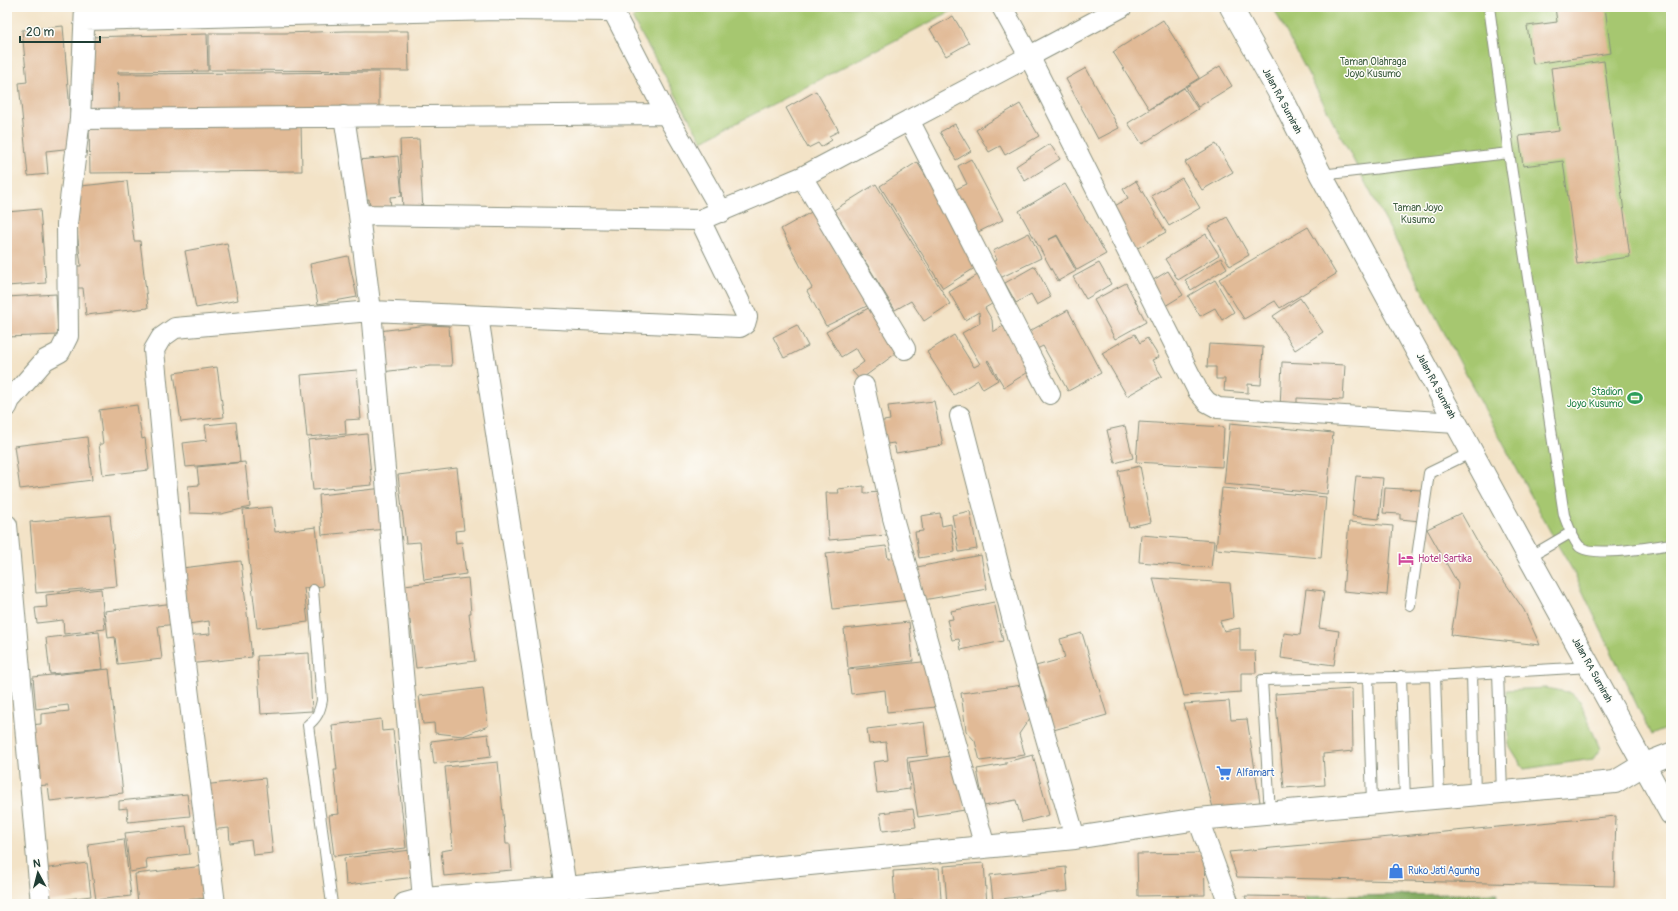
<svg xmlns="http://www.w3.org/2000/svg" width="1678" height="911" font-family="Pangolin,sans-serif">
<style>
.green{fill:#a6c770;stroke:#628252}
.forest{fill:#84ac62;stroke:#52744b}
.building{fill:#e1ba96}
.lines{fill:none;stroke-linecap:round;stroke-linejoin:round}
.lane-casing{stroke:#89907e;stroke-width:12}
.street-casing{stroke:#89907e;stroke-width:22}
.secondary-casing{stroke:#89907e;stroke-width:24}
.lane{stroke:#fff;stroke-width:10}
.street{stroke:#fff;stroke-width:20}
.secondary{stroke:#fff;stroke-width:22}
.labels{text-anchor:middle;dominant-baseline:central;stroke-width:3;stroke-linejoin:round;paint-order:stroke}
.park-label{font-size:10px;fill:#416043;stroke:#fdfcf7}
.street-label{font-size:10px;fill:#1f3d34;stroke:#fdfcf7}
.leisure-label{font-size:10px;fill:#27864d;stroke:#fdfcf7;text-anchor:end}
.hotel-label{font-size:10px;fill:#b23c85;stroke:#fdfcf7;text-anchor:start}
.shop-label{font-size:10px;fill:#366cbe;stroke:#fdfcf7;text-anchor:start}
</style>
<rect width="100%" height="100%" fill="#fdfcf7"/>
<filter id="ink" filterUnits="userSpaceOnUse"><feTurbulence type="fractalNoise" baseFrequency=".025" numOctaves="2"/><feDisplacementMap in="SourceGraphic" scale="8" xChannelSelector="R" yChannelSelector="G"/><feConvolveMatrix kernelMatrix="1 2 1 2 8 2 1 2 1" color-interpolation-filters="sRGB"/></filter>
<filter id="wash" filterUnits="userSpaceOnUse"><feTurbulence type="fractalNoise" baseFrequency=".012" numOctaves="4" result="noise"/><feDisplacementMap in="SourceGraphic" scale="16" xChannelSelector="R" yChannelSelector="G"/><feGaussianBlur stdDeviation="0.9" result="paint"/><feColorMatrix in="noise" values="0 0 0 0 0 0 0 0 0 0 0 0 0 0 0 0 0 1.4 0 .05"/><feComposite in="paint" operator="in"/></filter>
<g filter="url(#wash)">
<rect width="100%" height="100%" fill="#f3e3c7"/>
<!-- green -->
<path class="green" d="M652,7H959L702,141L632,18Z
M1273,7H1671V727L1651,735L1572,569L1556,542L1477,395Z
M1546,688L1571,693L1580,701L1600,749L1593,759L1524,769L1509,745L1505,699L1506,690Z"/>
<!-- forest -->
<path class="forest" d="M1497,893L1496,904H1306L1305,897Z"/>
<g id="blocks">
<!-- building -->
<path class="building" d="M1555,7H1605L1611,53L1533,64L1527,26L1557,22Z
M953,16L969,43L946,56L930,29Z
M1163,20L1199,78L1149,109L1113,52Z
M63,26L73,148L46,151L48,174L28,176L19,83L27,82L22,30Z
M346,31H408L409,71L209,70V33H285Z
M207,34L208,71L118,72V74L379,72V112L119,116L118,83V115H93V109H85L86,37Z
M1604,61L1630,257L1577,264L1563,161L1523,166L1519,136L1559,131L1551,68Z
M1220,66L1232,86L1198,107L1186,87Z
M1086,68L1119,128L1098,139L1066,79Z
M1184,88L1198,109L1142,144L1128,123Z
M816,91L839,131L829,136L832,140L821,147L818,143L808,148L786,108Z
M1020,104L1039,136L1005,155L1000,146L989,152L976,130Z
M301,123L302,171L90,173L89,124Z
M955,124L971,151L956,160L940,132Z
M419,139L423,211L403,212L400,140Z
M1050,144L1060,159L1025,181L1016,166Z
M1216,144L1233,172L1202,190L1185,162Z
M398,156L402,196L390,197L391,209L370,211L369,199L363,200L359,160Z
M971,159L1003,220L972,235L954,190L967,184L958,166Z
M917,162L981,264L943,288L880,186Z
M1182,178L1200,208L1169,226L1151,196Z
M127,181L134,241H140L148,308L86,315L83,288H77L75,266H81L72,187Z
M1136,181L1166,232L1134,250L1110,209L1128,198L1123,189Z
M876,184L950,304L924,321L911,301L895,310L834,210Z
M1065,184L1106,254L1077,270L1057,235L1048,240L1057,236L1076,271L1058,281L1019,211Z
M40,209L46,283L7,286V212Z
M815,210L846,271L849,270L867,306L826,326L807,291L812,288L781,229Z
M1227,217L1249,255L1230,266L1208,228Z
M1308,227L1336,274L1280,308L1275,301L1244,319L1219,279Z
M1029,233L1041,258L1000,278L992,262L997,260L993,251Z
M1206,234L1219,255L1178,280L1165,259Z
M227,243L238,300L196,308L185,251Z
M348,256L357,297L318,304L310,264Z
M1221,258L1227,268L1191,290L1185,280Z
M1099,263L1111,284L1086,299L1073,277Z
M1035,266L1051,297L1037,305L1031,294L1016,303L1005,283Z
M1168,271L1183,295L1165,306L1150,282Z
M981,273L997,301L985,308L992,320L993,332L1003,326L1030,371L1004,387L988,360L987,361L998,380L983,389L978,380L954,395L927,352L954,335L974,367L980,364L962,333L980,323L979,312L965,320L949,292Z
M1215,280L1234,312L1222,320L1215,308L1200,316L1188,296Z
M1126,283L1146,322L1115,339L1094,300Z
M56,294L58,335L7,337V297Z
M1300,298L1323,332L1295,350L1273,316Z
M872,306L899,351L860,380L852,371L864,362L856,348L841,357L826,332Z
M1068,310L1101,373L1068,391L1043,346L1037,349L1028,332Z
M427,325L449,326L452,366H430L382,372L379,331Z
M797,325L808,346L784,358L773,337Z
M1135,334L1140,343L1147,338L1159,357L1152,360L1162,376L1127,396L1102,353Z
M1209,344L1263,347L1261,385L1248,384V393L1224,391L1225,379H1216V367H1207Z
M1282,362L1345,365L1343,400L1297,398V410L1280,409Z
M217,367L224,417L181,422L174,373Z
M357,370L361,419L345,420L346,434L307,437L301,375Z
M934,401L943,445L896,453L894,443L880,445L877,422L890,420L888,406Z
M137,405L142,439L145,438L149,470L103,475L99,444H103L99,410Z
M236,422L240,462L186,467L183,443L207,440L205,425Z
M1139,422L1224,427L1222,467L1136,462Z
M1230,423L1333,433L1327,494L1224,484Z
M1125,426L1133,458L1115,463L1107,430Z
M367,434L372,485L313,490L308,440Z
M87,437L92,480L20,489L14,446Z
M245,462L250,507L221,514L190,513L188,486L199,485L197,467Z
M1140,466L1151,522L1129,527L1118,471Z
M457,468L464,530L455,531L456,543L462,542L466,574L424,580L420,542L406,543L398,475Z
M1356,476L1383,478L1379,519L1352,516Z
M864,486V493L884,492L887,535L829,540L826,493H839L838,489Z
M384,488L387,529L322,535L319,495Z
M1222,488L1326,497L1321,558L1216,549Z
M1385,488L1421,490L1420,521L1400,519V514L1383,513Z
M272,507L275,532L316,527L323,586L304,588L308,622L257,628L243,510Z
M970,511L977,549L959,552L952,515Z
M940,513L942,526L951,524L955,552L919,558L915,532L923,531L921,516Z
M1461,513L1479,545L1524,610L1540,645L1451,635L1456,606L1458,584L1427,529Z
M110,515L117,586L36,593L30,522Z
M1349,522L1393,526L1387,595L1343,591Z
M1141,535L1214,541L1211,568L1139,562Z
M886,546L888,559L903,557L908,600L833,609L826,553Z
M981,555L987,589L923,600L917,567Z
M241,561L252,657L188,664L185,636L210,634L209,621L188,624L182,568Z
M468,578L471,613H469L475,661L416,668L410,620L408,621L404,585Z
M1153,578L1230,583L1233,618L1220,621L1224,631L1240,628V651H1255L1256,673H1241V692L1184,696Z
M101,589L105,629L64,634L63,620L37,623L35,608L47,607L46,595Z
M1306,589L1324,591L1319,628L1339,631L1334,665L1281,658L1284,633L1300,635Z
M994,602L1003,641L961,650L959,639L952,640L947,620L953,619L951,611Z
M175,603L177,624L158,626L162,659L118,664L115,637L108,638L105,611Z
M909,622L913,661L848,668L844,629Z
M99,632L103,669L50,674L46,638Z
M1082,633L1107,715L1050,731L1041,703L1047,702L1036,666L1065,658L1060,639Z
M309,653L312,711L261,714L257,656Z
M931,661L936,707L887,712L885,690L851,694L848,670Z
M109,669L123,793L50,801L48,785L35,786L29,725L41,724V714L69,711L68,705L36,709L33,677Z
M1023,685L1030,718L1019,734L1025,755L980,761L975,741L966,731L961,693Z
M483,688L488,726L463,736L435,733L434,723L423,724L419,696Z
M1352,689L1353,751L1323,754L1325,785L1284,788L1275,694Z
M1229,701L1231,720L1247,719L1260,802L1214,811L1184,704Z
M381,719L382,731L393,730L406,848L334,856L329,815L339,814L334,770H337L332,725Z
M924,722L928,756L907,758L910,789L877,793L873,762L888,760L886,742L869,744L867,729Z
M488,734L491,757L434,764L431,741Z
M956,755L965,810L918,817L909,762Z
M1033,755L1049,815L1022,822L1016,800L984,806L977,769L1006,764V762Z
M498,762L506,844H510L512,870L444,876L441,851L453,849L445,767Z
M265,778L273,853L253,855L251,840L230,843L229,828L209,830L203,785Z
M187,794L190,816L128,822L127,808L119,809V801Z
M913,809L916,827L883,831L880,813Z
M1616,816L1614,886L1237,877L1229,852Z
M186,826L190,854L146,859L147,869L130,872L125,833Z
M124,839L131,896L96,900L88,844Z
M411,850L415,877L346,885L344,858Z
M1204,853L1205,895L1138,896L1137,854Z
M87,863L91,896L46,902L42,869Z
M984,863L987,904H947L944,866Z
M204,866L208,898L138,904L135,874Z
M1066,867L1068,891L993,900L990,875Z
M939,868L941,899L895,902L893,871Z
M1245,896L1305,897L1306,904H1248Z"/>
</g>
</g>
<g filter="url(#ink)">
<use href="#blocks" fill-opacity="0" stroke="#89907e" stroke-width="1"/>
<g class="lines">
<defs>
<path id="lane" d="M1489,7L1509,153L1564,515C1568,525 1572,538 1579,546C1590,558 1654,547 1671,544
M1321,175L1509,153
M1529,557L1572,532
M313,590L322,700C320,711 317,718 308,725L332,904
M1410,605L1429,473L1472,452
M1498,672L1502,793
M1472,673L1475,795
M1401,676L1405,801
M1435,676L1439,798
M1368,677L1372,803
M1270,813L1262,680L1435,676L1590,667"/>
<path id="street" d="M1002,7L1029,56L1198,391L1207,402L1218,408L1456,423
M85,20L497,10L613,11L666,114L722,212
M344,116L359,215L371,311L423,899
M80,119L666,114
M909,120L1050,394
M802,177L905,349
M359,215L700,220L802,177L1122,7
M478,316L566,888
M864,386L893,518L985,847
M7,407L10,400L45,360L60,352L68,336L67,224L80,119L85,7
M960,416L1021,652L1075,838
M7,525L41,904
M1198,819L1229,904
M215,904L178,608L154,350L161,338L175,328L371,311L740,327L745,324L747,317L700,220"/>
<path id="secondary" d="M1231,7L1282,98L1321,175L1529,557L1671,814
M405,904L423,899L566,888L1075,838L1198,819L1615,782L1643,765L1671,754"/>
</defs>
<!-- lane casing -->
<use href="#lane" class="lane-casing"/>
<!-- street casing -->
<use href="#street" class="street-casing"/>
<!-- secondary casing -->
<use href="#secondary" class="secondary-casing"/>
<!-- lane -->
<use href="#lane" class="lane"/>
<!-- street -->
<use href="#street" class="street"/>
<!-- secondary -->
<use href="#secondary" class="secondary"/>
</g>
</g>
<!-- icons -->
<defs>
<symbol id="stadium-bare" viewBox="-9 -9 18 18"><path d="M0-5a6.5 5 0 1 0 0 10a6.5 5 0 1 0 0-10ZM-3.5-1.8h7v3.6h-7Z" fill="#2e9e5b" stroke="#fdfcf7" stroke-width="2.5" paint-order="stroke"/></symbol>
<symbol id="hotel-bare" viewBox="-9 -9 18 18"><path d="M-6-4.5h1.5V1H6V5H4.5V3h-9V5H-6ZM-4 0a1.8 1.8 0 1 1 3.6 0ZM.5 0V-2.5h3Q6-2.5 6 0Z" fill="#d1479c" stroke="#fdfcf7" stroke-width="2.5" paint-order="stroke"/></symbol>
<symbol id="supermarket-bare" viewBox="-9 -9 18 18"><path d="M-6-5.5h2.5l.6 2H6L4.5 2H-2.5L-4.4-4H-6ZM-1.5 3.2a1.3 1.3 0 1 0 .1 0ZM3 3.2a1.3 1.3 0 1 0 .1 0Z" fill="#3f7fe0" stroke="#fdfcf7" stroke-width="2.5" paint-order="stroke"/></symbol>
<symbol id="shop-bare" viewBox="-9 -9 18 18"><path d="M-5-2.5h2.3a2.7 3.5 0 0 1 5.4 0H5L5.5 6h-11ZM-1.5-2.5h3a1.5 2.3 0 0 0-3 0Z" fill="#3f7fe0" stroke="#fdfcf7" stroke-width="2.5" paint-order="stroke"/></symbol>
</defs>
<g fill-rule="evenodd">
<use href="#stadium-bare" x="1624" y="387" width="22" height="22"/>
<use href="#hotel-bare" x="1395" y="548" width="22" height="22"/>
<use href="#supermarket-bare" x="1213" y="762" width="22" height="22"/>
<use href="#shop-bare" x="1385" y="860" width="22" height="22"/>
</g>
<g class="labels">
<!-- park labels -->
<g class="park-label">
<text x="1373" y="62">Taman Olahraga<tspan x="1373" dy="12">Joyo Kusumo</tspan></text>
<text x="1418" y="208">Taman Joyo<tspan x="1418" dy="12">Kusumo</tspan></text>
</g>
<!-- street labels -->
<g class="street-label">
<text transform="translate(1282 101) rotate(62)">Jalan RA Sumirah</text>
<text transform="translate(1436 386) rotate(62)">Jalan RA Sumirah</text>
<text transform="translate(1592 670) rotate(61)">Jalan RA Sumirah</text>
</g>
<!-- leisure labels -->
<g class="leisure-label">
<text x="1623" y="392">Stadion<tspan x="1623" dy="12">Joyo Kusumo</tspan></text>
</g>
<!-- hotel labels -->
<g class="hotel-label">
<text x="1418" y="559">Hotel Sartika</text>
</g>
<!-- shop labels -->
<g class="shop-label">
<text x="1236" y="773">Alfamart</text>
<text x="1408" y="871">Ruko Jati Agunhg</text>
</g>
</g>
<!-- margin -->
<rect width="1678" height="911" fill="none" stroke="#fdfcf7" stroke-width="24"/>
<!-- north arrow -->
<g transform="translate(38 873) rotate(353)" stroke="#fdfcf7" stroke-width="3" paint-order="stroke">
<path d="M0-3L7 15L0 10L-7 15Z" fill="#1f3d34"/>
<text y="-6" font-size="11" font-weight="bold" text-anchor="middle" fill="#1f3d34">N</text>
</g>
<!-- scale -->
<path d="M20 36v6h80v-6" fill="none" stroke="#1f3d34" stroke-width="2"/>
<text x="26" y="36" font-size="12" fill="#1f3d34" stroke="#fdfcf7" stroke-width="3" paint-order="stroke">20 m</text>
</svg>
